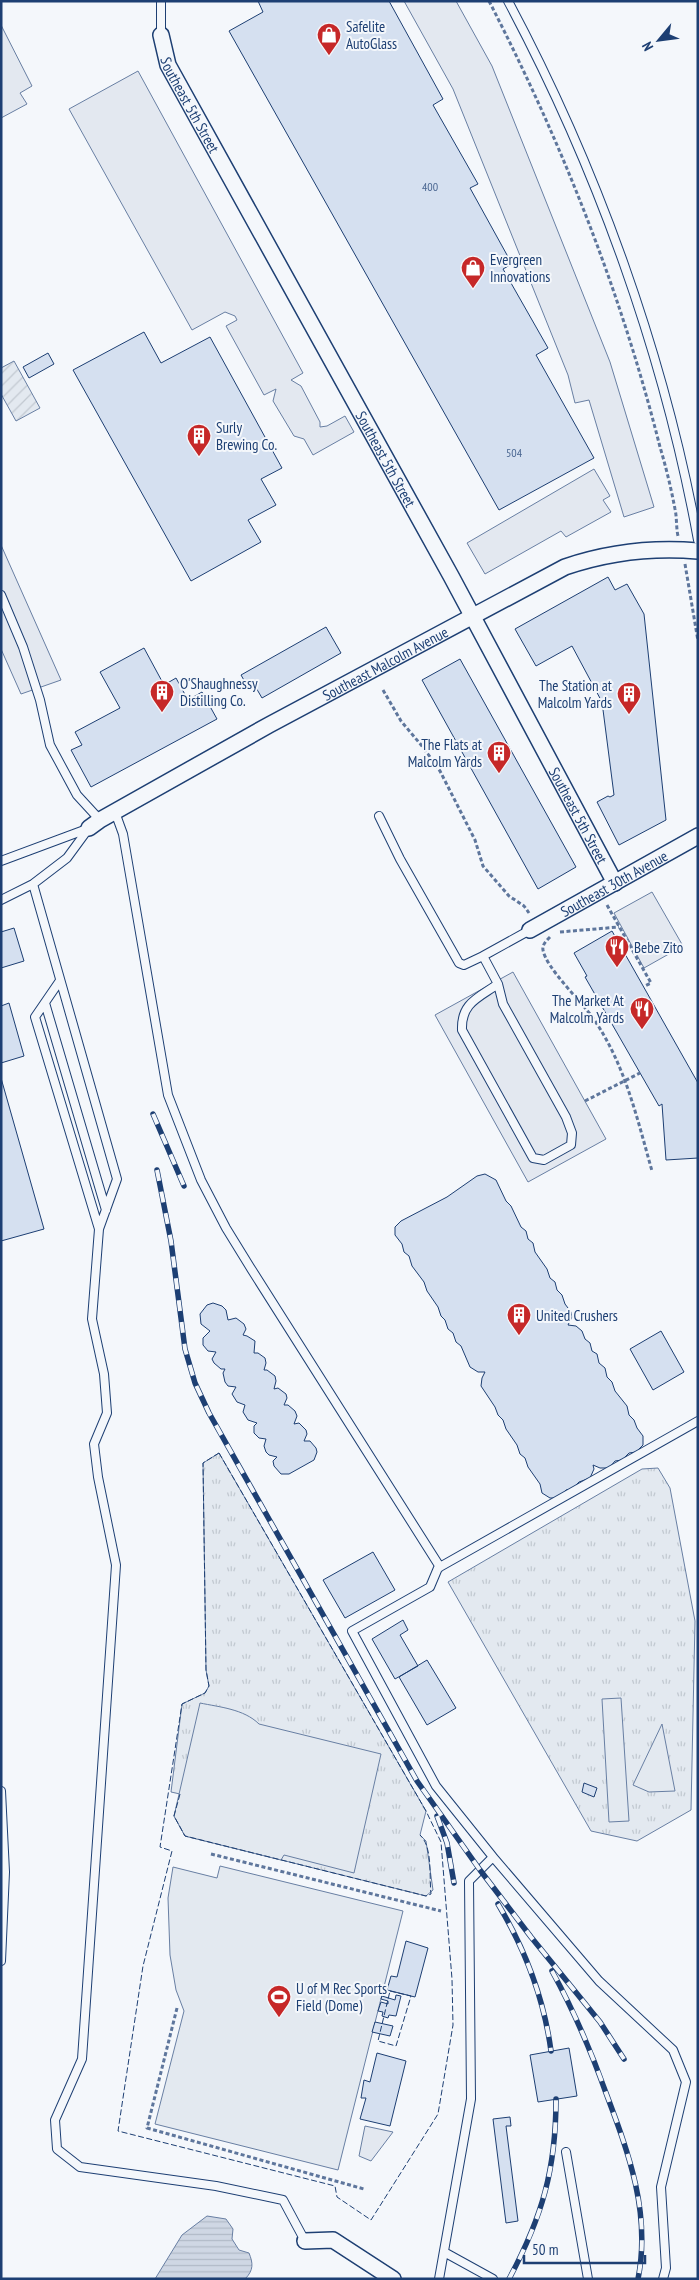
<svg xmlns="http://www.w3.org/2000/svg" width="699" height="2280" font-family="'PT Sans Narrow',sans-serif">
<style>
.park{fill:url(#park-tufts);stroke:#687fa3}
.garden{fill:url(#garden-furrows);stroke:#687fa3}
.pitch{fill:#e3e9f0;stroke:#687fa3}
.parking{fill:#e3e8f0;stroke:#687fa3}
.water{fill:url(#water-rules);stroke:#687fa3}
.building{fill:#d5e0f0;stroke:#1d3f73}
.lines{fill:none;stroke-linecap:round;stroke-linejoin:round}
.lane-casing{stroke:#1d3f73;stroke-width:10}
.street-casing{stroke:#1d3f73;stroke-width:18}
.path{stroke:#5e769c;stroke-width:3;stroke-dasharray:4 2.5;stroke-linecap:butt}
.lane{stroke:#f4f7fb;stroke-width:8}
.street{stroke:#f4f7fb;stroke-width:15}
.rail-casing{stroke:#1d3f73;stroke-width:5.5}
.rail{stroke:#f4f7fb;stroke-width:4;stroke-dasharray:11;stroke-linecap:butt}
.fence{stroke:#1d3f73;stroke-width:1;stroke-dasharray:6 2.5;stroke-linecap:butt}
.labels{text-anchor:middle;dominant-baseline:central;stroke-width:4;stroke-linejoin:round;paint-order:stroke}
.number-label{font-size:12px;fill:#4b6792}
.poi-label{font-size:15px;fill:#1d3f73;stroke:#f4f7fb;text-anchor:start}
.street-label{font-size:15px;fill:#1d3f73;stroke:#f4f7fb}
</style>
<defs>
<pattern id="park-tufts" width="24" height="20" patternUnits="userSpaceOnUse" patternTransform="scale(1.25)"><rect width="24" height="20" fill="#e3e9f0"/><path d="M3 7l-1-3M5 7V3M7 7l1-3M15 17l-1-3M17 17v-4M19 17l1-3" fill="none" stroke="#c2c9d1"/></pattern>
<pattern id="garden-furrows" width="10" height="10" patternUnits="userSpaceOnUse" patternTransform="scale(1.25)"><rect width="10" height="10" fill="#e3e9f0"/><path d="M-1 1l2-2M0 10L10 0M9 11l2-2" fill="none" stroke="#c2c9d1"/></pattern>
<pattern id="water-rules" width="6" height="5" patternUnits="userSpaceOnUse" patternTransform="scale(1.25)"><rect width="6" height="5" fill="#cfd7e4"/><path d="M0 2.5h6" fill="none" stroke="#b1bac7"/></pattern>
</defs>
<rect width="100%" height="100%" fill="#f4f7fb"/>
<!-- park -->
<path class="park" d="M219,1453L426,1811L420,1835L426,1841L433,1890L426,1896L185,1836L174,1816L180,1794L171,1792L182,1704L205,1693L209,1686L206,1670L203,1463Z
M658,1468L670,1488L695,1621L691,1810L637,1841L591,1831L448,1582L642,1469Z"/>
<!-- garden -->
<path class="garden" d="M14,361L40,408L16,421L1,394V368Z"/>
<!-- pitch -->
<path class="pitch" d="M621,1698L629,1821L609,1822L602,1699Z
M200,1703C219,1707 244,1709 259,1724L381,1754L354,1873L284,1855L281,1860L185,1836L174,1816Z
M662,1724L675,1791L649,1792L633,1785Z
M220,1866L403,1911L338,2170L155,2124L184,2011L176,1990L170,1955L168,1898L173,1867L217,1878Z"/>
<!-- parking -->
<path class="parking" d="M404,1H456L492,66L610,362L654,507L624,517L589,400L575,403L568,375L453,89Z
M1,25L32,86L20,93L27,104L1,118Z
M138,71L303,373L291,380L301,386L320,422V427L327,426L345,416L354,432L313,455L304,439L294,436L273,401L276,389L264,395L226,326L237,320L235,316L225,312L192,330L69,109Z
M594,469L610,496L603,500L611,512L566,537L561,531L485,574L467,543Z
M1,545L61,680L21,694L1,649Z
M652,892L683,946L644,968L614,913Z
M513,972L606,1139L528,1182L435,1015Z
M365,2126L393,2132L371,2161L359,2156Z"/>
<!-- water -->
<path class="water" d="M207,2216L226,2219L233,2229L232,2239L239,2250L249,2253C253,2263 254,2270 245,2279H155L182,2235Z"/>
<!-- building -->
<path class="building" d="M258,1H389L443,99L433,105L478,184L470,188L512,264L503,269L548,348L536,355L594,458L499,510L229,31L263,12Z
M144,332L161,363L210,337L282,468L261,479L276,505L248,520L261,542L191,581L73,370Z
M48,353L54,364L29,378L23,367Z
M608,577L615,590L627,584L644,614L666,820L619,845L597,802L608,796L610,797L614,795L602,702L572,646L536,666L515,629Z
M326,627L341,653L262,698L255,686L249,689L241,675Z
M144,648L164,685L176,678L188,700L202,692L217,719L91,787L71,750L82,745L75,732L120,708L100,672Z
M460,659L576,867L538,889L422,680Z
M14,928L24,961L1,968V932Z
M612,931L698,1083V1158L666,1160L662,1104L659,1106L585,977L587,976L574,953Z
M9,1003L24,1056L1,1063V1006Z
M1,1078L44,1229L1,1241Z
M485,1174L496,1180L506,1201L511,1206L521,1227L526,1231L528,1239L533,1243L535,1252L547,1269L550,1278L555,1282L557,1290L562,1295L565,1304L571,1312L572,1317L568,1325L576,1326L582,1331L585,1339L590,1343L592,1351L597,1354L599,1363L605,1368L607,1377L612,1382L615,1391L627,1406L629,1415L634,1420L637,1428L643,1436V1445L636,1452L629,1453L622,1460L615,1461L609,1468H600L593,1465L594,1469L590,1478L579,1482L572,1489L566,1490L563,1494L555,1498H550L542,1493L540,1484L528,1467L525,1458L520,1454L517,1445L506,1429L503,1420L498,1415L495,1407L481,1386L482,1378L485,1372H478L470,1367L461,1346L456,1342L453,1333L448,1329L445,1320L441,1316L438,1307L427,1291L424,1282L412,1266L409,1256L404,1252L402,1244L395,1235V1227L401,1221L447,1197L477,1176Z
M213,1303L222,1306L226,1310L228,1320L236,1318L244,1324L246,1329L243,1335L247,1336L255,1341L254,1353H258L265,1358L266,1363L264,1370H267L275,1376L276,1381L274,1389L278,1388L286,1394L287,1398L284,1405H288L295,1411L297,1416L294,1424L299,1423L306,1430L307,1434L304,1441H310L316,1448L317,1452L314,1460L289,1474H281L274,1466L273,1461L277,1457L269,1455L266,1452L264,1446L266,1439L259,1438L254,1433V1426L257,1423L248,1420L243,1412L245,1405L237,1402L232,1394L236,1387L228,1386L225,1382L223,1373L225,1369H221L214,1363L212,1359L216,1352L208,1351L203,1345V1338L210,1331L201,1324L200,1314L207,1305Z
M661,1331L684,1372L653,1390L630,1349Z
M373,1552L395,1590L345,1618L323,1580Z
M403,1620L408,1630L400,1635L418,1666L395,1679L372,1639Z
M427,1660L456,1708L427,1725L399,1677Z
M584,1783L597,1788L594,1797L582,1792Z
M406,1941L428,1948L415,1997L387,1990L391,1976L397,1977Z
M396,1995L401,1996L396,2016L389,2015L388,2018L382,2016L383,2012L378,2011L381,2002L388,2004V2001L381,1999L382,1996L395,2000Z
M375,2022L393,2026L390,2036L372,2032Z
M569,2048L577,2096L538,2102L530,2055Z
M377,2053L406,2061L390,2126L360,2119L366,2098H361L364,2080L370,2082Z
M510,2117L511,2126H506L518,2221L506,2223L493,2119Z"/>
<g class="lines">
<defs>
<path id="lane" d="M508,1C597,168 664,354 698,540
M161,35V1
M1,595L23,647L40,700L50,745L77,795L100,820
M115,812L123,834L168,1095L201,1180L226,1228L250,1267L440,1567
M379,816L400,859L459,963L464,965L483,956
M1,861L87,829
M33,884L117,1179L99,1229
M1,900L33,884L67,858L89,828
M59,982L35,1017L99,1229L92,1319L104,1374L107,1413L94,1444L98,1477L116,1565L82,2059L55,2120L57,2149L80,2167L216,2186L283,2200L305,2241
M498,984C478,998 461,1003 462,1030L533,1158L544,1160L571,1145L572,1133L566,1117L503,1004L498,984L483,956L530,930
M45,1003L106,1210
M1,1791L5,1872L1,1961
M566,2152L588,2279
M444,2252L493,2279
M439,2279L471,2099L469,1881L493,1857
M663,2279L666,2268L661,2187L686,2082L673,2050L599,1981L493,1857L436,1786L352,1631L430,1587L438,1568L698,1421"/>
<g id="street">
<path id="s1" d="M161,35L168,65L451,576L615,883"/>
<path id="s2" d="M89,828L100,820L269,725L565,567C609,552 651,547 698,551"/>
<path id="s3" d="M530,930L698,836"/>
<path d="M305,2241L333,2240L393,2279"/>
</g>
</defs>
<!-- lane casing -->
<use href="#lane" class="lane-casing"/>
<!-- street casing -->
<use href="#street" class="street-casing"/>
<!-- path -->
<path class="path" d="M489,1C562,143 621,292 660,447C666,467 671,488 675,509C677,518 676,527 678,536
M685,564L698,641
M383,690L401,721L422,746L440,771L475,840L483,866L509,896L524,906L529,913
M607,905L651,983L645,986
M560,932L619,927
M550,937C546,941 542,945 543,950C546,968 581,1001 593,1018C625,1064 637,1118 652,1171
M585,1101L640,1073
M211,1854L441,1911
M177,2008L147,2128L364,2189"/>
<!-- lane -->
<use href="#lane" class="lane"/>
<!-- street -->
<use href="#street" class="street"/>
<defs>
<path id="rail" d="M153,1114L184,1186
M157,1170L171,1241L185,1349L195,1383L209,1413L417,1781L480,1870L531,1937L600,2022L624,2059
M437,1816L447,1843L454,1883
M498,1904C525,1949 544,1999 551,2051
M552,1971C574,2011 591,2051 606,2093C629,2154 651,2213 638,2279
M509,2279C542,2217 556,2170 556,2099"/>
</defs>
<!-- rail casing -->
<use href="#rail" class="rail-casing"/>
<!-- rail -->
<use href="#rail" class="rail"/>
<!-- fence -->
<path class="fence" d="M219,1453L426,1811L441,1842L452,1979L453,2025L438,2114L371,2220L337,2197L335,2186L118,2131L143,1966L172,1851L160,1847L182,1704L205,1693L209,1686L206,1670L203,1463Z
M180,1794L174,1816L185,1836L426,1896L431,1894C429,1876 433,1847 420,1835
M390,1991L411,1996L396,2046L378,2041Z"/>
</g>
<!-- icons -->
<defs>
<symbol id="shop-pin" viewBox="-11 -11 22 30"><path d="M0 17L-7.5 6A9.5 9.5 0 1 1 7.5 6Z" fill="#c62828" stroke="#f4f7fb"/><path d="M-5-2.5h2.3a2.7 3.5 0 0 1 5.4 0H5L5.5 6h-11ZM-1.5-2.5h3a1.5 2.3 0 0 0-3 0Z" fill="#fff"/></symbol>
<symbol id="building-pin" viewBox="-11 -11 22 30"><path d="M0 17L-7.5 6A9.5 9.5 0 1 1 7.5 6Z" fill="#c62828" stroke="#f4f7fb"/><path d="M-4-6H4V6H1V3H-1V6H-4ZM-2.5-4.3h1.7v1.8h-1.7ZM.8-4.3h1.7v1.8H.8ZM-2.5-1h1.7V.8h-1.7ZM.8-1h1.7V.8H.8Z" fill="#fff"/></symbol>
<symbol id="restaurant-pin" viewBox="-11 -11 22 30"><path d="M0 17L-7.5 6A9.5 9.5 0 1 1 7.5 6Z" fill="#c62828" stroke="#f4f7fb"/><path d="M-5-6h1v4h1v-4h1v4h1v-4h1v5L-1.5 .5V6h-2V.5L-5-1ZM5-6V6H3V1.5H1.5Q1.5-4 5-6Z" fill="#fff"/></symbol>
<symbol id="stadium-pin" viewBox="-11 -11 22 30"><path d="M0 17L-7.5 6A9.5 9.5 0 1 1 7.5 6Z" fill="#c62828" stroke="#f4f7fb"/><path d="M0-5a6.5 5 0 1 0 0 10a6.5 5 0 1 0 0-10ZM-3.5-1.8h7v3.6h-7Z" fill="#fff"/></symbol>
</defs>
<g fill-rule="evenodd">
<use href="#shop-pin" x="315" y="21" width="28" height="38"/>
<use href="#shop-pin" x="459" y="254" width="28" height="38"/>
<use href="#building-pin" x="185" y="422" width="28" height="38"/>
<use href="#building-pin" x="148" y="678" width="28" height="38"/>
<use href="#building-pin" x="615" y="680" width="28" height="38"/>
<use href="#building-pin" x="485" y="739" width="28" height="38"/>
<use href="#restaurant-pin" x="603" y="933" width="28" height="38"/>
<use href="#restaurant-pin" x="628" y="995" width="28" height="38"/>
<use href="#building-pin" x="505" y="1301" width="28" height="38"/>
<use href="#stadium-pin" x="265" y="1983" width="28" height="38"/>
</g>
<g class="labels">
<!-- number labels -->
<g class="number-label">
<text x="430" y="186">400</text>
<text x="514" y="452">504</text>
</g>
<!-- poi labels -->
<g class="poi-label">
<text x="346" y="26">Safelite<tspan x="346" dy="17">AutoGlass</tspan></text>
<text x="490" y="259">Evergreen<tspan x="490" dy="17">Innovations</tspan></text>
<text x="216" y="427">Surly<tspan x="216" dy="17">Brewing Co.</tspan></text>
<text x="180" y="683">O'Shaughnessy<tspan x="180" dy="17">Distilling Co.</tspan></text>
<text x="612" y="685" text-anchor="end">The Station at<tspan x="612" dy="17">Malcolm Yards</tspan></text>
<text x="482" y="744" text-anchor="end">The Flats at<tspan x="482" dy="17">Malcolm Yards</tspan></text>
<text x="634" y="947">Bebe Zito</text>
<text x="624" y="1000" text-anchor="end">The Market At<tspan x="624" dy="17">Malcolm Yards</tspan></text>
<text x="536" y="1315">United Crushers</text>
<text x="296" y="1988">U of M Rec Sports<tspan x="296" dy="17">Field (Dome)</tspan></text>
</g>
<!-- street labels -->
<g class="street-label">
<text stroke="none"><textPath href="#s1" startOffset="76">Southeast 5th Street</textPath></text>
<text stroke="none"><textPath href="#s1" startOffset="481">Southeast 5th Street</textPath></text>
<text stroke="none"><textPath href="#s2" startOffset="339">Southeast Malcolm Avenue</textPath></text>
<text stroke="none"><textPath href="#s1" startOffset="886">Southeast 5th Street</textPath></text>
<text stroke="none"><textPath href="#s3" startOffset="96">Southeast 30th Avenue</textPath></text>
</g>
</g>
<!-- border -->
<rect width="699" height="2280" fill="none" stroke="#1d3f73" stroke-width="5"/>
<!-- north arrow -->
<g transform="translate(659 40) rotate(241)" stroke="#f4f7fb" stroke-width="4" paint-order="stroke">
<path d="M0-4L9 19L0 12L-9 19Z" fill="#1d3f73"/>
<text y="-8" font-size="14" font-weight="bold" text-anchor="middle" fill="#1d3f73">N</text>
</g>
<!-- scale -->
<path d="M524 2255v8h121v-8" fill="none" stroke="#1d3f73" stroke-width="2.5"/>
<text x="532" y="2255" font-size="15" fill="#1d3f73" stroke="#f4f7fb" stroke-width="4" paint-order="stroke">50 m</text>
</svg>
